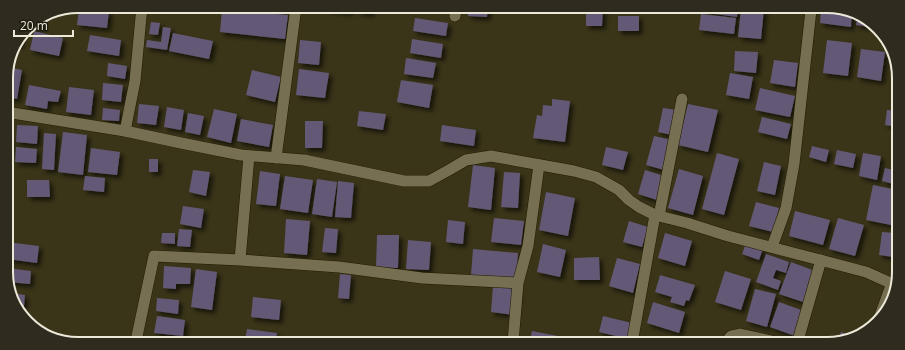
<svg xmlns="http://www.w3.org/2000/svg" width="905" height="350" font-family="'Open Sans',sans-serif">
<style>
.building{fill:#635974;filter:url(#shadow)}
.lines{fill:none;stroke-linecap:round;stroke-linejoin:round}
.minor-casing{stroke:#211b01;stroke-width:12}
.tertiary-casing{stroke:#211b01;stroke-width:12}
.minor{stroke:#766f51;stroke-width:11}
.tertiary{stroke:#766f51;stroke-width:11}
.rim{fill:none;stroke:#ede9d9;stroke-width:2}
</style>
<defs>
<filter id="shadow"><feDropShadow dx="3.5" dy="3.5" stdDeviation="2" flood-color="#0009"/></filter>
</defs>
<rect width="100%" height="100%" fill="#3a3418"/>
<!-- building -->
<path class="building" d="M326,7H349V12L326,9Z
M358,7H371V13L358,12Z
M79,8L109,11L107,28L77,25Z
M468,8H488L487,17L468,16Z
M586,9H603L602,26H586Z
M708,9H738L737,17L708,13Z
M741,9H764L761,39L738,37Z
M222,10L288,15L285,39L220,32Z
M821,10H850L852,11L851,27L820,23Z
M701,14L736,18L734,34L699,30Z
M858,15L877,28L856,25Z
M618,16H639V31H618Z
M415,18L448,23L446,36L413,31Z
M151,22L160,23L158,35L149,34Z
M163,27L171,28L167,50L146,47L147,40L161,42Z
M34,31L63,38L59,56L30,50Z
M173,33L213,41L209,59L169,51Z
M90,35L121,40L119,56L87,51Z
M21,36V45H14Z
M412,39L443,44L441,58L410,53Z
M300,40L321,42L319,65L298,63Z
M827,40L852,43L848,76L823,73Z
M861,49L885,52L881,81L857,77Z
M735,51L758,52L756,73L734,71Z
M406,58L436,63L433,78L404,74Z
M774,60L798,63L795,87L770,83Z
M108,63L127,66L125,79L107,76Z
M8,67L22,70L17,99L6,97V73Z
M299,69L329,73L325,98L296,95Z
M252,70L281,77L275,102L246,95Z
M730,73L753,77L749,99L726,95Z
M401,80L433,85L429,108L397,102Z
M103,83L123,85L121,102L102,100Z
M29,85L61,91L58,102L48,101L47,109L25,105Z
M69,87L94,90L91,115L66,112Z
M760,88L795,96L790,117L755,110Z
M552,99L570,101L565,142L533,138L537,115L542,116L543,105L552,106Z
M139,104L159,106L156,125L137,123Z
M688,104L718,110L708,152L678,145Z
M167,107L184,110L181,130L164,127Z
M103,108L120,110L119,121L102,120Z
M663,108L677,110L672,135L658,132Z
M214,109L237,114L231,143L207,137Z
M887,110L898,111V127L885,125Z
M359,111L386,114L383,130L357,126Z
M188,113L204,116L200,135L185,132Z
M762,117L791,124L787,139L758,132Z
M241,119L273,125L269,147L237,141Z
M305,121H323L322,148H305Z
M17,125L38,126L37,144L16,142Z
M442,125L476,130L474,146L440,141Z
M63,132L87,135L83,175L58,172Z
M44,133L56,134L54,170L42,169Z
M654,136L672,140L664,170L646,165Z
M7,138L11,139L7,159Z
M812,146L829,150L826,162L809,157Z
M16,147L37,149L36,163L15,162Z
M606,147L628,152L623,170L602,165Z
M91,148L120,152L117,175L88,172Z
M837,150L856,154L853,168L834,164Z
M717,153L739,159L724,215L702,209Z
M863,153L881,156L877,180L859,176Z
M149,159H158V172H149Z
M764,162L781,166L775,195L757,191Z
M473,165L495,168L491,210L468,207Z
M885,168L897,171V185L882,181Z
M679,169L703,176L693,215L668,208Z
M193,170L210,172L206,196L189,192Z
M645,170L664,176L657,200L638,194Z
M260,171L280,174L276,206L256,204Z
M504,172L520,173L518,208L501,207Z
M85,176L105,178L104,192L83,190Z
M285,176L313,180L308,213L280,209Z
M317,179L337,182L332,217L312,214Z
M27,180H49L50,197H27Z
M338,181L354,183L351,218L335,217Z
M873,185L897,190L896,226L866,220Z
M546,192L575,198L568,236L539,230Z
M756,202L779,208L773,232L749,226Z
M183,206L204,209L201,228L180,224Z
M795,211L830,220L823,245L789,236Z
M494,218L524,221L521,245L491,242Z
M838,218L864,225L855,256L829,249Z
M286,219L310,221L307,255L284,253Z
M448,220L465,222L463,244L446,242Z
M629,221L648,227L642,247L623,242Z
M325,228L338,229L336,253L322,252Z
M179,229L192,230L190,247L177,246Z
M882,232L896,233L893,257L879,255Z
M162,233H175V244L161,243Z
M665,233L692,241L685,266L658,258Z
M377,235H399L398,268L376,267Z
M408,240L431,242L429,270L406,269Z
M7,242L39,246L37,263L7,259Z
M746,243L763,249L759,260L742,254Z
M543,244L566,250L560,277L537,272Z
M473,249L518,253L516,279L471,275Z
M766,254L789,262L786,273L776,270L773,278L781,281L778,290L756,282Z
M599,257L600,280H574V258Z
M617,258L640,264L633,293L609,286Z
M791,262L815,271L803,302L779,294Z
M164,266L191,268L190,284H176V289L163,288Z
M7,268L31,271L30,284L7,282Z
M196,269L217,272L212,310L191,307Z
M725,271L751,279L741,310L715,302Z
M340,274L351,275L349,299L338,298Z
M660,275L695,285L689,301L686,300L684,306L670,302L672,297L655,292Z
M493,286L518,289L515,315L491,312Z
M755,289L776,294L767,327L746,321Z
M11,293L25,295L24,306L17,305Z
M253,297L281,300L279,320L251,317Z
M157,298L179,300L178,314L156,311Z
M653,302L685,312L679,333L647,323Z
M779,302L804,311L795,336L770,327Z
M157,316L185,320L183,336L154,333Z
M603,316L632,323L628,339L599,332Z
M247,329L277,333L276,341H245Z
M532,331L563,337L561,343L543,342L530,340Z
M841,332L853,336L838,341Z"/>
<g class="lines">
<defs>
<path id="minor" d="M455,16L456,8
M125,131L135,81L142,6
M276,158L296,7
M659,216L682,99
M772,247L786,208L794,164L811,10
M240,260L249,156
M880,316L892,283
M136,341L154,256L240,260L339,267L422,278L518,283
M513,342L518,283L528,246L539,165
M632,343L655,215
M725,343L731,336L740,334L784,344
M797,344L821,260"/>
<path id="tertiary" d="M6,112L125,131L181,143L241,155L304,160L404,181H429L449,170L466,160L491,156L574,171L596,177L619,190L629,200L639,207L655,215L687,223L728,236L866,272L895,285"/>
</defs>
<!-- minor casing -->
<use href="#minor" class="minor-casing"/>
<!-- tertiary casing -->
<use href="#tertiary" class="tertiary-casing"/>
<!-- minor -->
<use href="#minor" class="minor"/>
<!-- tertiary -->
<use href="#tertiary" class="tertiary"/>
</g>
<!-- crop -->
<path d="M0 0H905V350H0ZM78 13H827A65 65 0 0 1 892 78V272A65 65 0 0 1 827 337H78A65 65 0 0 1 13 272V78A65 65 0 0 1 78 13Z" fill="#2f2b1f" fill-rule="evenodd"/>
<path class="rim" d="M78 13H827A65 65 0 0 1 892 78V272A65 65 0 0 1 827 337H78A65 65 0 0 1 13 272V78A65 65 0 0 1 78 13Z"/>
<!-- scale -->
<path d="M14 30v6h59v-6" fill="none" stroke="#ede9d9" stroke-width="2"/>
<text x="20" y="30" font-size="12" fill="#ede9d9" stroke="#1e1b0f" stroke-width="3" paint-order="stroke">20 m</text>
</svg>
